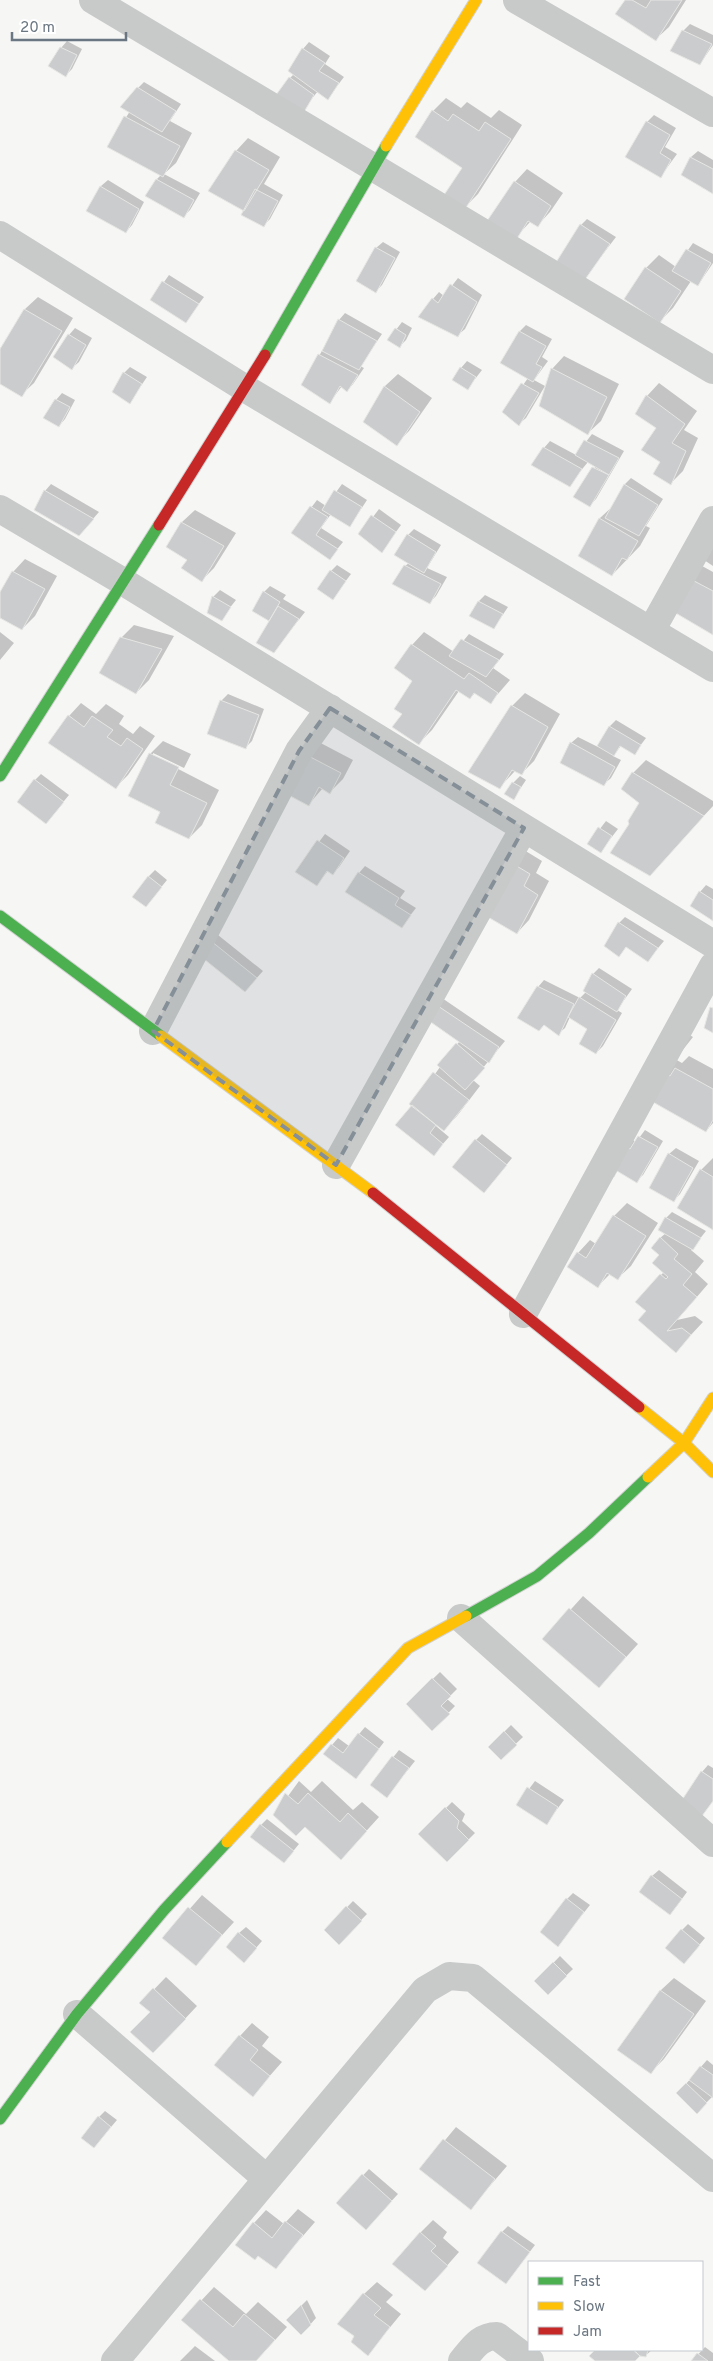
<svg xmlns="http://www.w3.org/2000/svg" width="713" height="2361" font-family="Overpass,sans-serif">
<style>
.shadow{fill:#0003}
.building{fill:#cbcccd;stroke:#e6e6e4}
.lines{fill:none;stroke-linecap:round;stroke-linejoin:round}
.fast-casing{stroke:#d2d2d2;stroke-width:13}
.slow-casing{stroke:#d2d2d2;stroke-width:13}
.jam-casing{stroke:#d2d2d2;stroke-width:13}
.street{stroke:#c8caca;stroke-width:28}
.fast{stroke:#4caf50;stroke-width:11}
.slow{stroke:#ffc107;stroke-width:11}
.jam{stroke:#c62828;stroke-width:11}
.marked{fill:#858f98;fill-opacity:0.2;stroke:#858f98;stroke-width:4;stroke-dasharray:10 6;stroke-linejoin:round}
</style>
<rect width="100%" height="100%" fill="#f6f6f5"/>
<!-- shadow -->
<path class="shadow" d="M626,0H686L669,27L656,39Z
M690,24L713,35V45L700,64L683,31Z
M67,41L82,49L72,69L66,75L61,48Z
M309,42L330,56L325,64L344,77L328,98L318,91L303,110L290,78L294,74L303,49Z
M144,82L181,104L170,121L192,133L176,163L164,174L200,193L190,210L184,216L157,179L161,175L108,147L130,111L138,88Z
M446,98L461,108L467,102L491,118L499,110L522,125L478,194L465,207L464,168L433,111Z
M654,115L676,128L665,147L677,154L661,176L647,122Z
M248,138L280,157L264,184L283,195L270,219L263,226L245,210L236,151Z
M698,151L713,160V192L682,175L691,157Z
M527,169L563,193L550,212L538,225L531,221L515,238V182Z
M108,180L144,202L132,225L126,232L88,210L101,186Z
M587,219L616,237L584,279L581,225Z
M383,242L400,252L382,285L376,291V248Z
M693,243L713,254V263L698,285L691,281L673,308L660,321L646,268L659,255L676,267Z
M169,275L204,297L186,321L152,299Z
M458,278L482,295L465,329L458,335L433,299L439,292L444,296Z
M38,297L73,318L34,383L21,395L0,383V349L25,309Z
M345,313L382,334L360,366L364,368L353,384L347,391L342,386L330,402L303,385L339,320Z
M402,322L412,328L406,340L400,346L389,339Z
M526,325L552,339L542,357L548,361L534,380L545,386L526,418L519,424L504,412L528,378L520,331Z
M75,328L92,338L79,362L72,368L69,335Z
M564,356L619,384L601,421L588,433L552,369Z
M467,361L482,370L468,388L461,368Z
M130,367L147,377L130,402L124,373Z
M398,374L432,398L409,431L396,444L365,421L385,386Z
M659,383L697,411L684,430L698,438L683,471L671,483L662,461L658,428L647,396Z
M62,393L75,400L65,419L59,426L56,400Z
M592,434L624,451L596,499L590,505L595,466L588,462L569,485L544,448L550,441L576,455Z
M631,478L663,499L646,526L650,528L640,546L612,575L579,556L600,518L613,506L625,484Z
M51,484L99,512L85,528L45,491Z
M342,484L367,500L350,526L331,514L321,528L343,542L330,558L292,533L317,500L326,506Z
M379,509L401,525L382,551L360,534Z
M195,510L236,533L214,568L201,581L188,560L168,546L182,522Z
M713,516V566L689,550Z
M414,529L441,545L427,568L447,577L436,596L430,602L405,566L409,563L408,535Z
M25,559L57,576L35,616L22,629L0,616V595L13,572Z
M693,561L713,572V634L664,604Z
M337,565L351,574L333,598L331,571Z
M270,586L286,595L283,599L305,612L274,651L270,621L254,610L264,592Z
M220,590L236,600L221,619L213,597Z
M485,595L508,607L494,628L479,601Z
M134,625L174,636L149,680L136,693L121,638Z
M0,632L14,643L0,660Z
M424,632L454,652L469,634L504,654L493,668L510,680L491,702L476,692L470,698L459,691L432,730L419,743L403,714L414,681L412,645Z
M525,693L560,714L534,761L521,774L515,771L500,787L512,706Z
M228,694L264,709L252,741L245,748L221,701Z
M81,703L96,714L106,704L124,716L119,724L133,734L140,726L155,736L128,775L116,787L69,716Z
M616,720L646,738L634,754L621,746L613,756L621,760L611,778L604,784L571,743L578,737L598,747L610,726Z
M313,739L353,760L343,779L330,792L323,788L309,804L281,790Z
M163,741L191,754L184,768L153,753V756L219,790L202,825L189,838L162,811L130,795L150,754Z
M646,760L713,801V806L662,861L640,802L623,788L633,773Z
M41,774L69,795L46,823L35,780Z
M520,776L526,780L514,798L513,783Z
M606,821L618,829L601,851L589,843Z
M325,834L350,851L339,867L333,873L328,871L317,884L297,871Z
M524,850L542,861L536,873L549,881L529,920L517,933L483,912Z
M365,866L405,891L400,898L416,908L402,926L359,873Z
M155,870L167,880L146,906L148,877Z
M706,885L713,889V919L700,892Z
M625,917L664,941L648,960L619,923Z
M218,935L263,971L245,991L201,955Z
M599,968L632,989L617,1010L622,1013L603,1046L596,1053L589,1028L570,1017L565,1028L558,1034L544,1024L538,987L544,980L580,998L586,992L593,974Z
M442,998L505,1041L473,1080L480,1086L457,1116L444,1129L437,1124L436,1126L449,1137L434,1154L413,1105L440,1067L438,1065L460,1041L426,1018Z
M685,1032L693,1037L678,1056Z
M689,1056L713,1069V1123L706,1131L645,1097L673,1058L682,1063Z
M645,1130L663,1141L643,1175L636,1181L618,1171L614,1175L628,1137L636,1142Z
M482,1134L512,1158L490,1185L476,1140Z
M676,1148L699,1161L680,1194L674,1200L669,1154Z
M713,1158V1229L701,1170Z
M627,1203L658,1223L631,1266L618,1278L610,1274L598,1286L578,1253L590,1240L596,1244L614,1216Z
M672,1212L706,1231L691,1250L704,1261L695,1272L708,1284L677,1320L695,1316L703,1322L676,1351L648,1311L661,1275L664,1272L660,1255V1238L666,1233V1218Z
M583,1596L638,1644L599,1687L544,1639Z
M440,1672L457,1689L447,1699L455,1706L432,1730L407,1704Z
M511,1725L523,1737L501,1758L489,1747Z
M365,1727L384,1742L362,1771L332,1745L338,1738L349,1746Z
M399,1750L415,1761L387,1796L371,1785Z
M708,1765L713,1768V1801L702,1814V1772Z
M299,1781L311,1792L322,1781L353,1810L362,1802L379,1817L341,1859L305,1825L275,1814Z
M535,1781L564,1800L546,1824L517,1805Z
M452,1802L465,1814L462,1821L475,1833L447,1861L420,1834Z
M267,1819L299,1844L290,1855L261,1825Z
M659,1870L687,1892L676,1907L652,1876Z
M573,1893L590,1905L558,1945L567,1899Z
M202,1895L234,1922L196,1964L164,1938Z
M353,1901L367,1914L339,1943L325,1930Z
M688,1924L705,1938L690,1956L682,1930Z
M246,1927L262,1941L250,1955L239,1933Z
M560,1956L573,1969L548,1993L536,1981Z
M166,1977L197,2006L166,2039L151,2012L141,2003Z
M674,1978L706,2001L664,2059L651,2072L619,2050L661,1990Z
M252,2023L269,2037L262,2046L282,2062L252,2096L240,2036Z
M707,2060L713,2065V2096L697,2112L678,2093Z
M105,2111L117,2120L100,2140L99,2117Z
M456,2127L507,2166L471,2208L421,2169Z
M369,2169L398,2194L372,2222L337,2203Z
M298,2209L315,2222L276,2267L254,2223L266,2210L284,2224Z
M433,2220L447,2232L443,2238L459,2252L437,2277L420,2233Z
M508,2226L535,2245L506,2283L502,2232Z
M377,2282L393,2295L386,2302L401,2314L368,2354L364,2294Z
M214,2287L246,2314L258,2302L287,2327L256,2361H231L183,2320Z
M307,2300L316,2318L308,2327L287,2320Z
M195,2346L215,2361H180Z
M705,2347L713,2353V2361H692Z
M596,2350H652L645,2356L640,2354L635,2361H597L591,2356Z"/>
<!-- building -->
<path class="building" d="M625,0H632L646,8L651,0H682L656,41L615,14Z
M682,30L712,44L700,65L670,51Z
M60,47L77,55L66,77L48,66Z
M302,48L325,63L319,71L339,83L328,100L288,71Z
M289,77L314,95L304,112L276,95Z
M137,87L176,111L162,132L120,107Z
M432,110L448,121L453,114L479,131L485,122L511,139L465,209L444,195L462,168L415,137Z
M124,116L180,146L163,177L107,147Z
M646,121L670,135L660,153L671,160L661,178L625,157Z
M235,150L269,170L244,211L208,191Z
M690,157L713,169V194L681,175Z
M156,179L194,200L184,218L145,196Z
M514,181L551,206L538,227L528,221L516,240L487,221Z
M100,186L139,209L126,233L86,211Z
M255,189L278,201L264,227L241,215Z
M580,224L610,244L584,281L555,264Z
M375,247L395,258L376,293L356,281Z
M686,249L711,263L698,286L672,271Z
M645,267L681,291L660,323L624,299Z
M162,281L199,304L186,323L150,300Z
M450,284L477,302L458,337L418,317L432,298L438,303Z
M24,309L62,331L22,397L0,384V349Z
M338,319L377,341L359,370L322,351Z
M395,328L406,335L400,348L387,340Z
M519,331L546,346L536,364L542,367L533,382L500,363Z
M68,334L86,345L72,370L53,357Z
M318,354L358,375L347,392L340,386L330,404L301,385Z
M460,367L476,377L468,390L452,380Z
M551,368L607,397L588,435L539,406Z
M123,372L142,384L130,404L112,392Z
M521,383L539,393L519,426L502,412Z
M384,386L420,412L397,446L363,422Z
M646,395L685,424L672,443L686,451L671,485L653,474L660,462L641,450L656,428L635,414Z
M55,399L70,407L59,427L43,418Z
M584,440L619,458L609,475L575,455Z
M543,447L582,469L570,487L531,465Z
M592,467L609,475L590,507L573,497Z
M624,484L658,505L639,536L605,518Z
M44,490L94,519L79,536L34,510Z
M334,490L362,507L350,527L322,510Z
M310,506L328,517L316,535L338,549L330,560L291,533Z
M371,515L396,532L382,553L358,534Z
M599,518L638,541L627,560L622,558L612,576L578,556Z
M181,522L224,546L202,582L181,568L187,560L166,547Z
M407,534L436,552L424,573L394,555Z
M404,565L441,584L430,604L392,584Z
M330,570L346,581L333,600L317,589Z
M12,571L45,589L22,630L0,618V592Z
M679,573L713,591V635L662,605Z
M263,591L280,602L269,621L252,611Z
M212,596L231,607L222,621L207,613Z
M478,601L503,614L494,629L469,616Z
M278,606L299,619L274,653L256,643Z
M120,637L162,649L136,694L99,673Z
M461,639L499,660L486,677L449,656Z
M411,644L464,679L469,673L498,693L491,704L474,693L470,699L456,690L419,745L392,727L402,714L394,709L412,681L394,668Z
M220,700L259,715L246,749L207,734Z
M511,705L548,727L522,775L512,770L500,789L468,772Z
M68,715L84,727L92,716L113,730L107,737L121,746L127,738L143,749L116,789L48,743Z
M609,726L641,745L635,755L620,746L614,756L597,746Z
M570,742L615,767L604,786L560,763Z
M299,751L341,773L330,794L319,787L309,806L279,790Z
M149,753L179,767L170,785L207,803L189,839L155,823L160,812L128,796Z
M632,772L704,816L650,876L610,853L629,824L628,821L639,803L621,789Z
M34,779L64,802L46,824L17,802Z
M512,782L521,787L514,800L504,794Z
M598,827L612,836L601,853L587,844Z
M317,840L344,858L333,875L327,871L317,886L295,872Z
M510,862L530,874L524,886L538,895L517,934L481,913Z
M358,872L399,898L395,905L411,915L402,928L345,892Z
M148,876L162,887L146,907L132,897Z
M699,891L713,900V921L690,906Z
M618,922L658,948L648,962L626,947L619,957L604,946Z
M211,941L257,978L245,992L199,955Z
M592,973L626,996L617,1012L583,991Z
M537,986L574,1004L559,1036L544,1025L539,1031L517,1018Z
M579,997L616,1020L596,1054L579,1044L587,1029L568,1017Z
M435,1004L499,1047L489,1063L425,1018Z
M710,1007L713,1008V1033L704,1028Z
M456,1043L485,1068L465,1090L437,1065Z
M675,1068L713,1089V1120L706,1132L644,1097L659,1070L670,1076Z
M433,1072L469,1100L444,1131L409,1104Z
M412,1105L436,1125L430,1133L443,1144L434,1156L395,1125Z
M638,1136L658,1147L637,1183L617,1171L614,1177L603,1171L621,1143L630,1149Z
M475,1139L507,1165L484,1193L452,1167Z
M668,1153L693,1168L674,1202L649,1188Z
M700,1169L713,1177V1230L677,1208Z
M613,1215L646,1236L618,1280L607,1273L598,1288L567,1267L577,1252L586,1258Z
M665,1217L701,1238L693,1250L658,1230Z
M660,1237L678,1254L674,1259L692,1274L683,1285L697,1297L667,1331L682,1328L691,1335L676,1353L638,1320L646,1311L635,1302L660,1274L666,1279L668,1277L652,1263L659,1255L651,1248Z
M569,1608L626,1657L599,1688L542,1639Z
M432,1678L451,1696L441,1706L450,1714L432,1731L406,1704Z
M504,1731L517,1745L501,1760L488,1747Z
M358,1733L379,1749L356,1779L323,1754L331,1744L343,1753Z
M392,1756L409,1768L387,1798L370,1785Z
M701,1771L713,1779V1801L702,1816L680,1803Z
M527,1787L558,1807L547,1825L516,1805Z
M285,1793L298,1804L308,1793L340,1822L348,1813L367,1831L341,1860L305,1827L296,1836L273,1815Z
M445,1807L459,1821L457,1828L469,1840L447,1862L418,1834Z
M260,1824L294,1851L284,1863L250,1837Z
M651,1875L682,1899L670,1915L639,1892Z
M566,1898L584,1912L558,1947L540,1932Z
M346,1906L362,1921L339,1945L324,1930Z
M188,1907L222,1935L196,1966L162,1938Z
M681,1929L700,1945L684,1964L665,1948Z
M238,1932L257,1948L244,1963L226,1947Z
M553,1962L567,1976L548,1995L534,1981Z
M153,1988L186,2019L153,2053L130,2032L150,2012L139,2003Z
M660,1990L694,2014L651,2074L617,2050Z
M239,2035L258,2050L250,2060L270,2076L253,2097L214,2065Z
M700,2066L713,2075V2098L689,2080Z
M686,2083L707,2103L697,2114L676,2093Z
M98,2116L111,2127L94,2148L81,2138Z
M443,2139L495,2179L471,2210L419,2169Z
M362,2174L392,2201L366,2230L336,2203Z
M285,2221L303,2235L276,2269L258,2256L255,2260L235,2245L253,2222L272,2238Z
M501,2231L530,2252L506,2284L477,2263Z
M420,2232L436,2246L431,2251L448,2266L425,2291L392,2264Z
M363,2293L381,2308L374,2315L390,2327L368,2356L351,2342L354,2336L337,2324Z
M200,2299L233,2327L244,2314L275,2340L256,2361H229L181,2320Z
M301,2305L311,2325L301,2335L286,2320Z
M595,2350H633L640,2356L635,2361H595L589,2356Z
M634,2350H648L646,2357L640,2356Z
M697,2353L708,2361H691Z"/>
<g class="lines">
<defs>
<path id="fast" d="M265,355L386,146
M0,776L159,525
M0,916L161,1036
M466,1616L537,1576L589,1533L648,1477
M0,2119L77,2014L164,1910L227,1842"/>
<path id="slow" d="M386,146L476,0
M161,1036L373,1193
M639,1407L684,1443L713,1472
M648,1477L684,1443L713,1398
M227,1842L408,1648L466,1616"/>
<path id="jam" d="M159,525L265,355
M373,1193L639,1407"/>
</defs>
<!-- fast casing -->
<use href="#fast" class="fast-casing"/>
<!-- slow casing -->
<use href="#slow" class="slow-casing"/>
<!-- jam casing -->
<use href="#jam" class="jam-casing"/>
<!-- street -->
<path class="street" d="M93,0L713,370
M517,0L713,113
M0,235L246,389L713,668
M0,509L122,581L713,944
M651,631L713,520
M153,1031L299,751L330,708
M336,1165L524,828
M523,1314L713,966
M461,1618L713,1843
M77,2014L267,2179
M115,2361L425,1990L449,1976L473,1978L713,2178
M462,2361C473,2348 480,2336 497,2336L530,2361"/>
<!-- fast -->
<use href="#fast" class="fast"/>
<!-- slow -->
<use href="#slow" class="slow"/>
<!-- jam -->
<use href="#jam" class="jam"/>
</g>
<!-- marked area -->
<path class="marked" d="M330,708L524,828L336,1165L153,1031L299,751Z"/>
<!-- legend -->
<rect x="528" y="2261" width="175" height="90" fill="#ffffff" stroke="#c3c8cd"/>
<rect x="538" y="2277" width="25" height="8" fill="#4caf50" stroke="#c3c8cd"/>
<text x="573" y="2286" font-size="15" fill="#6a7681">Fast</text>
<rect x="538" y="2302" width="25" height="8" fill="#ffc107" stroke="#c3c8cd"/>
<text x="573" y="2311" font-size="15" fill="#6a7681">Slow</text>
<rect x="538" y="2327" width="25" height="8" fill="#c62828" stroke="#c3c8cd"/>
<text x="573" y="2336" font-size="15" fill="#6a7681">Jam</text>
<!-- scale -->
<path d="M12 32v8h114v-8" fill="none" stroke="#6a7681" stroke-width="2.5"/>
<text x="20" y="32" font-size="15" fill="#6a7681" stroke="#ffffff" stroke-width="4" paint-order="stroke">20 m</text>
</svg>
